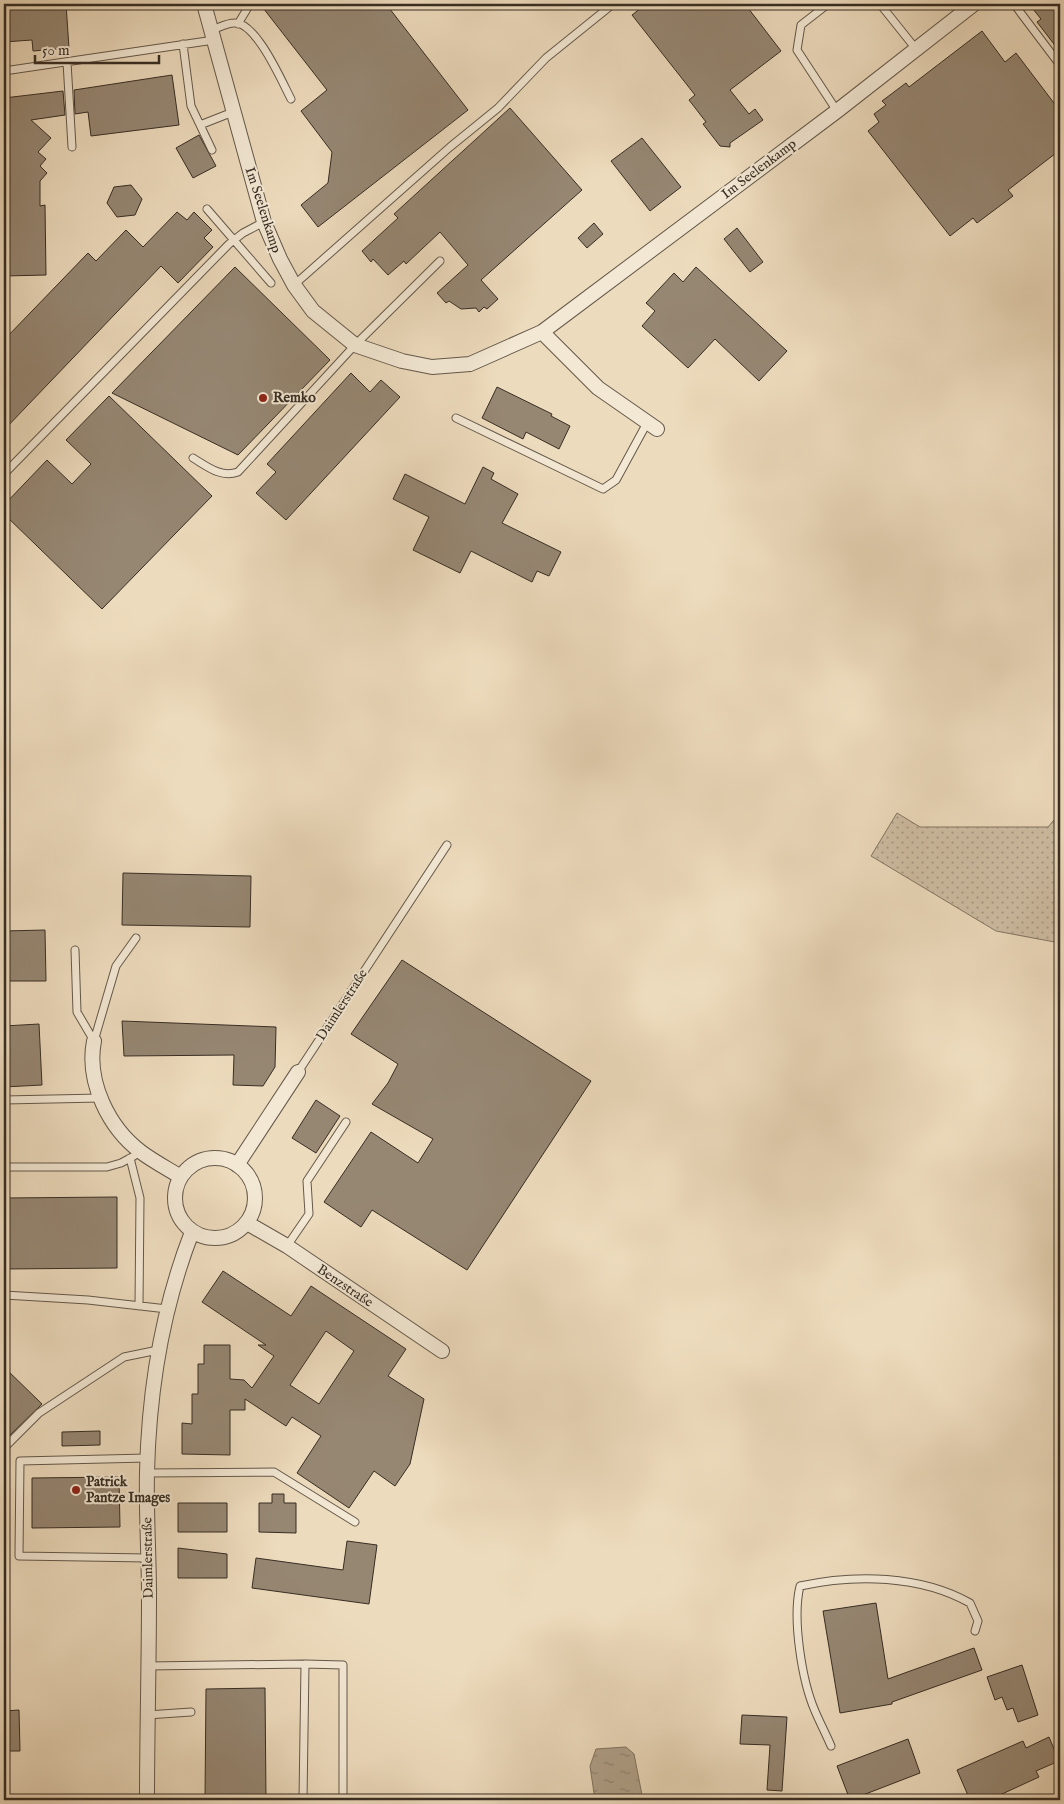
<svg xmlns="http://www.w3.org/2000/svg" width="1064" height="1804" font-family="'IM FELL English',serif">
<style>
.grass{fill:url(#grass-dots);stroke:#827563}
.water{fill:url(#water-ripples);stroke:#7f7260}
.building{fill:#968773;stroke:#372d23;fill-rule:evenodd}
.lines{fill:none;stroke-linecap:round;stroke-linejoin:round}
.lane-casing{stroke:#64584a;stroke-width:9}
.street-casing{stroke:#64584a;stroke-width:16}
.lane{stroke:#f3e8d4;stroke-width:7}
.street{stroke:#f3e8d4;stroke-width:14}
.poi-dot{fill:#8f2418;stroke:#f3e8d4;stroke-width:2}
.labels{text-anchor:middle;dominant-baseline:central;stroke-width:4;stroke-linejoin:round;paint-order:stroke}
.street-label{font-size:14px;fill:#372d23;stroke:#f3e8d4}
.poi-label{font-size:14px;font-weight:bold;fill:#372d23;stroke:#f3e8d4;text-anchor:start}
</style>
<defs>
<pattern id="grass-dots" width="8" height="8" patternUnits="userSpaceOnUse" patternTransform="scale(1.25)"><rect width="8" height="8" fill="#cebda3"/><path d="M2 2h.1M6 6h.1" fill="none" stroke="#a89a84" stroke-width="1.8" stroke-linecap="round"/></pattern>
<pattern id="water-ripples" width="26" height="14" patternUnits="userSpaceOnUse" patternTransform="scale(1.25)"><rect width="26" height="14" fill="#afa089"/><path d="M2 4q2-2 4 0t4 0M15 11q2-2 4 0t4 0" fill="none" stroke="#8f8370"/></pattern>
</defs>
<rect width="100%" height="100%" fill="#eddbbd"/>
<filter id="stains"><feTurbulence type="fractalNoise" baseFrequency=".004" numOctaves="4"/><feColorMatrix values="0 0 0 0 .2 0 0 0 0 .09 0 0 0 0 .02 0 0 0 .5 -.17"/></filter>
<radialGradient id="worn" r=".72"><stop offset=".6" stop-color="#630" stop-opacity="0"/><stop offset="1" stop-color="#630" stop-opacity=".3"/></radialGradient>
<!-- grass -->
<path class="grass" d="M897,813L920,827H1048L1060,813V943L996,931L871,856Z"/>
<!-- water -->
<path class="water" d="M626,1747L634,1754L643,1800H595L590,1766L596,1749Z"/>
<!-- building -->
<path class="building" d="M4,4H66L69,48L33,51L32,40L4,42Z
M260,4H386L468,110L318,227L301,205L328,183L332,152L301,111L327,90Z
M646,4H745L781,51L730,90L749,114L755,109L763,120L730,143V147L720,146L703,124L706,122L689,100L695,95L632,15Z
M1029,4H1060V52L1037,22L1041,19Z
M982,31L1005,62L1016,53L1060,111V150L1008,190L1013,196L977,223L973,218L950,236L868,131L879,122L874,114L886,105L882,101L906,83L909,87Z
M172,75L179,125L91,136L88,112L75,114L74,90Z
M63,91L65,115L31,120L51,138L38,152L46,159L40,166L47,173L40,181V206L45,205L46,275L4,276V98Z
M510,108L582,190L481,280L498,299L487,309L484,307L479,312L476,308L461,309L449,301L446,303L437,293L468,265L440,232L406,264L404,261L388,275L373,259L371,262L362,251L398,218L394,214Z
M199,135L216,166L193,178L176,148Z
M642,138L681,187L650,211L611,161Z
M131,185L142,199L135,215L117,217L107,203L114,187Z
M177,212L187,220L194,212L212,230L204,238L213,247L178,283L161,266L4,430V340L88,253L96,261L126,230L143,247Z
M594,223L603,234L587,248L578,238Z
M737,228L763,262L750,272L724,239Z
M235,267L330,360L238,455L112,393Z
M696,267L787,351L759,381L715,339L688,368L642,326L655,311L646,303L674,273L683,282Z
M351,373L370,392L381,380L400,397L286,520L256,493L276,472L267,464Z
M497,387L552,414L551,416L570,426L559,449L526,432L523,439L482,418Z
M109,396L212,496L102,609L4,514V505L47,460L72,484L91,464L66,440Z
M483,467L494,473L491,479L518,494L502,523L561,552L549,576L537,571L532,582L471,551L460,573L413,550L429,517L393,499L405,474L465,504Z
M123,873L251,876L250,927L122,925Z
M45,930L46,981H4V931Z
M402,960L591,1081L467,1270L372,1210L361,1227L324,1202L371,1132L418,1163L433,1139L372,1104L388,1083L398,1064L351,1034Z
M122,1021L276,1027L275,1067L263,1086L233,1085L234,1055L124,1056Z
M39,1024L42,1085L4,1087V1026Z
M316,1100L340,1116L316,1153L292,1138Z
M117,1197V1268L4,1269V1198Z
M223,1271L291,1316L311,1286L406,1349L388,1376L424,1399L410,1464L395,1486L374,1471L349,1508L297,1473L321,1436L292,1417L286,1426L245,1399V1410H230V1455L182,1454V1423L192,1424V1394H198V1364H204V1345H230V1379L244,1380L252,1388L274,1356L258,1345H266L202,1302ZM326,1331L354,1351L319,1404L290,1385Z
M4,1367L42,1404L4,1441Z
M100,1431V1445L62,1446V1432Z
M119,1477L120,1527L32,1528V1478Z
M272,1494H284V1503H296V1533L259,1532V1503H272Z
M178,1503H227V1532H178Z
M347,1541L377,1545L369,1604L252,1588L256,1558L343,1570Z
M178,1548L227,1554V1578H178Z
M876,1603L888,1679L974,1648L982,1670L892,1702V1704L840,1713L823,1611Z
M1022,1665L1038,1715L1018,1722L1013,1708L1007,1710L1002,1697L995,1700L987,1677Z
M265,1688L266,1800H205L206,1689Z
M19,1710L20,1751H4V1711Z
M742,1715L787,1717L782,1791L767,1790L770,1745L740,1744Z
M1049,1737L1059,1761L1036,1771L1039,1777L989,1800H970L957,1770L1023,1741L1026,1748Z
M908,1739L920,1773L850,1800L837,1766Z"/>
<g class="lines">
<defs>
<path id="lane" d="M828,4L801,25L797,50L837,111
M880,4L916,49
M1014,4L1060,65
M238,24L250,4
M211,30C218,28 227,23 234,23C256,21 282,82 291,99
M183,44L191,106L212,150
M67,62L72,147
M4,71L214,40
M200,125L233,112
M207,209L271,283
M294,285L450,147L498,108L546,58L613,4
M456,418L603,489L616,480L647,423
M193,458C208,467 221,478 238,472L355,345L440,261
M4,474L229,244L243,233L264,222
M75,950L77,1012L94,1041
M94,1041L116,966L136,938
M298,1072L447,845
M4,1100L101,1098
M130,1158L140,1198L139,1306
M4,1167H107L121,1163L134,1156
M287,1246L309,1214L307,1181L346,1122
M4,1295L88,1300L167,1309
M4,1448L39,1413L124,1357L158,1350
M147,1458L20,1461L19,1556L148,1558
M147,1473L274,1472L355,1522
M305,1664L343,1665V1800
M148,1666L305,1664L303,1800
M147,1715L191,1712
M831,1746C826,1734 820,1723 815,1711C802,1681 792,1619 800,1586C855,1574 920,1575 970,1603L978,1621L975,1631"/>
<path id="street" d="M204,4L264,222L280,259L294,285L313,311L355,345L402,361L432,367L470,364L542,332L837,111L974,4
M542,332L598,388L657,429
M94,1041C86,1082 109,1128 141,1152C153,1161 168,1169 181,1177
M175 1198a40 40 0 1 1 80 0a40 40 0 1 1-80 0Z
M237,1165L298,1072
M247,1223L287,1246L442,1351
M147,1800C147,1732 149,1664 149,1596C149,1555 146,1513 147,1472C149,1389 162,1309 192,1232"/>
</defs>
<!-- lane casing -->
<use href="#lane" class="lane-casing"/>
<!-- street casing -->
<use href="#street" class="street-casing"/>
<!-- lane -->
<use href="#lane" class="lane"/>
<!-- street -->
<use href="#street" class="street"/>
</g>
<!-- markers -->
<g class="poi-dot">
<circle cx="263" cy="398" r="5"/>
<circle cx="76" cy="1490" r="5"/>
</g>
<g class="labels">
<!-- street labels -->
<g class="street-label">
<text transform="translate(759 169) rotate(-37)">Im Seelenkamp</text>
<text transform="translate(263 210) rotate(72)">Im Seelenkamp</text>
<text transform="translate(342 1005) rotate(-57)">Daimlerstraße</text>
<text transform="translate(345 1286) rotate(34)">Benzstraße</text>
<text transform="translate(148 1558) rotate(-91)">Daimlerstraße</text>
</g>
<!-- poi labels -->
<g class="poi-label">
<text x="273" y="398">Remko</text>
<text x="86" y="1482">Patrick<tspan x="86" dy="16">Pantze Images</tspan></text>
</g>
</g>
<!-- margin -->
<rect width="1064" height="1804" fill="none" stroke="#eddbbd" stroke-width="20"/>
<rect x="5" y="5" width="1054" height="1794" fill="none" stroke="#372d23" stroke-width="2.5"/>
<rect x="10" y="10" width="1044" height="1784" fill="none" stroke="#372d23"/>
<!-- scale -->
<path d="M35 55v8h124v-8" fill="none" stroke="#372d23" stroke-width="2.5"/>
<text x="42" y="55" font-size="15" fill="#372d23" stroke="#f3e8d4" stroke-width="4" paint-order="stroke">50 m</text>
<rect width="100%" height="100%" filter="url(#stains)"/>
<rect width="100%" height="100%" fill="url(#worn)"/>
</svg>
